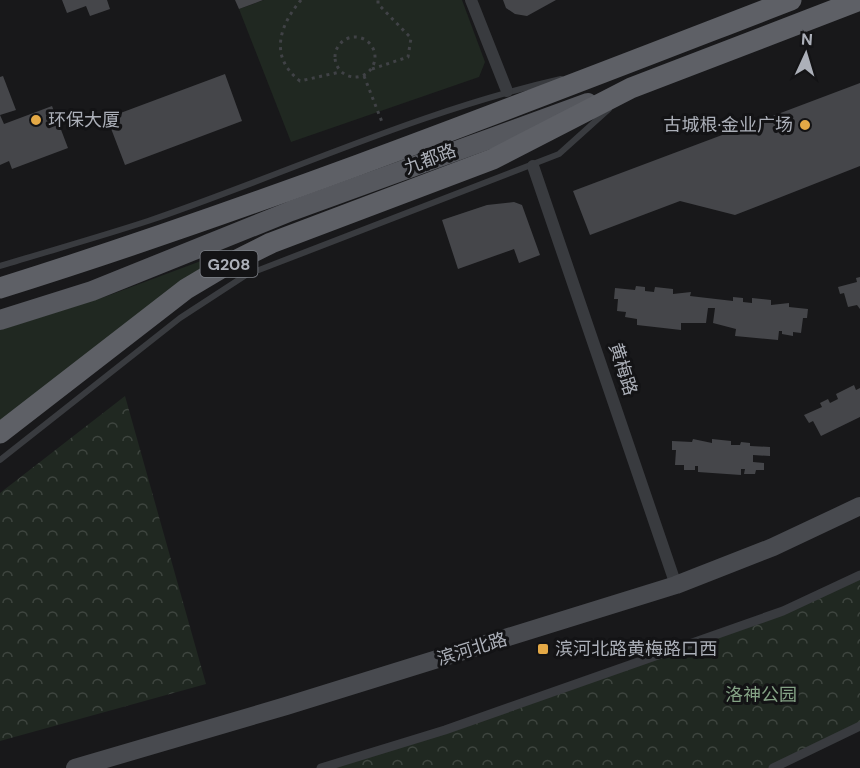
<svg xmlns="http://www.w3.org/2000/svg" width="860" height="768" font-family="'DM Sans','Noto Sans SC',sans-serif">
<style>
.green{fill:#202821}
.park{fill:url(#park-crowns)}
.building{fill:#45464a}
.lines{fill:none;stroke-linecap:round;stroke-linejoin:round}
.path{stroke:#404246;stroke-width:3;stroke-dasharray:3 4.5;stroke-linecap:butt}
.service{stroke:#393b3f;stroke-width:6}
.pedestrian{stroke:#393b3f;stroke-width:9}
.minor{stroke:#393b3f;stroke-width:12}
.secondary{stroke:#484a4f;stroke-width:18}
.primary{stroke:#56585e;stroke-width:20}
.trunk{stroke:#5e6066;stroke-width:21}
.poi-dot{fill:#e4a946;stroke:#131315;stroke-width:2}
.labels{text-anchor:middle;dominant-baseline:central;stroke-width:6;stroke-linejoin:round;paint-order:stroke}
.shield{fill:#131315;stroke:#7e8188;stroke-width:1.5}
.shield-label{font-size:16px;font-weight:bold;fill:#acb0b9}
.poi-label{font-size:18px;fill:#acb0b9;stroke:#131315;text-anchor:start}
.street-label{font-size:18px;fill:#acb0b9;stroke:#131315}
.park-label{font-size:18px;fill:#84a285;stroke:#131315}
</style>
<defs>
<pattern id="park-crowns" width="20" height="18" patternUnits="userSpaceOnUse" patternTransform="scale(1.5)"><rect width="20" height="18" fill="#202821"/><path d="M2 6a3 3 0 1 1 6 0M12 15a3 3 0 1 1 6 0" fill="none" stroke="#3e453f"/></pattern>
</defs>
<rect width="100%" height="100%" fill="#18181a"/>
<!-- green -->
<path class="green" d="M264,0H462L485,62L479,77L291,142L239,9Z
M233,249L0,425V330L107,296Z"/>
<!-- park -->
<path class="park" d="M125,396L206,684L0,741V493Z
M860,575V726L773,768H321L783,611Z"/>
<!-- building -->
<path class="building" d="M62,0H107L110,9L90,16L86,6L67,13Z
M235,0H263L239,9Z
M503,0H556L527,16L515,14L506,8Z
M225,74L242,121L125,165L107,118Z
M3,76L16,110L0,115L4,124L52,106L68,148L12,169L9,161L0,165V77Z
M860,83V166L735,215L680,201L590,235L573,191Z
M514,202L522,205L540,255L519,263L514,249L458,269L442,220L487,205Z
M860,277V309L857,305L848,307L844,293L840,294L838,287L857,282L856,278Z
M636,286L645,287V291L654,292L655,287L673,289V294L691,292L690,296L733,301V297L743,298V302L752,303V298L771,300V305L789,303V307L808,309L807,318H803L801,333L793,332V336L782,334V331H779L778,340L735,336L736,329L713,323L715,308H708L706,323H681V330L637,325V319L625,317L626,312L617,311L618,299H614L615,288L635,290Z
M854,385L856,390L860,388V417L821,436L813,421L809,423L804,415L822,407L820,403L828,399L830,403L838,399L836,394Z
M693,439L712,443V439L731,441V445H740L741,442L750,443V446L770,447V456L753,455V462L764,463V470H756L755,474H744L745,469H741V475L698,472V466H695V470H684V465H675L676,450H672V441L692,442Z"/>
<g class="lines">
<!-- path -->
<path class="path" d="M301,0C279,26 269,57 300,81L340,72
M335 57a20 20 0 1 1 40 0a20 20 0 1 1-40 0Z
M372,69L408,57L411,38L378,4V0
M364,76L382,122"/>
<!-- service -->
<path class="service" d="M0,266C49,251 99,237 148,221C286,174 419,111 561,79
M0,460L180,318L246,275L559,154L609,109"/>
<!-- pedestrian -->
<path class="pedestrian" d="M321,768L445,730L783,611L860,575
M773,768L860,726"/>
<!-- minor -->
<path class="minor" d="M471,0L507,91
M533,166L676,585"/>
<!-- secondary -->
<path class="secondary" d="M75,768L286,706L676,585L773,547L860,506"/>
<!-- primary -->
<path class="primary" d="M0,320L92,291L291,211L588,103"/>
<!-- trunk -->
<path class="trunk" d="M0,288C268,204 529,101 791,0
M0,433L186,289L223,267L271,243L493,159L631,88L860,0"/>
</g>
<!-- markers -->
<g class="poi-dot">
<circle cx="36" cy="120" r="6"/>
<circle cx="805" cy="125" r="6"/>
<rect x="537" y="643" width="12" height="12" rx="3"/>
</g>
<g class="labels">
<!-- shield labels -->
<rect class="shield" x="200.5" y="251" width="57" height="26" rx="4.5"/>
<g class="shield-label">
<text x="229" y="264">G208</text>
</g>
<!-- poi labels -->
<g class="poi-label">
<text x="48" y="120">环保大厦</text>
<text x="793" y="125" text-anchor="end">古城根·金业广场</text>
<text x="555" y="649">滨河北路黄梅路口西</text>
</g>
<!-- street labels -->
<g class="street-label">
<text transform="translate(430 159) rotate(-21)">九都路</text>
<text transform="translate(623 369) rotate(72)">黄梅路</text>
<text transform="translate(472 649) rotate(-17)">滨河北路</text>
</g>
<!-- park labels -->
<g class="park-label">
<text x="761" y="695">洛神公园</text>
</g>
</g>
<!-- north arrow -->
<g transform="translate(806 54) rotate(4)" stroke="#131315" stroke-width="4.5" paint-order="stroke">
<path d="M0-4.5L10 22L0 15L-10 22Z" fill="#acb0b9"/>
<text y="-9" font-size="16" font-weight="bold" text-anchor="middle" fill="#acb0b9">N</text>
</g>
</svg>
